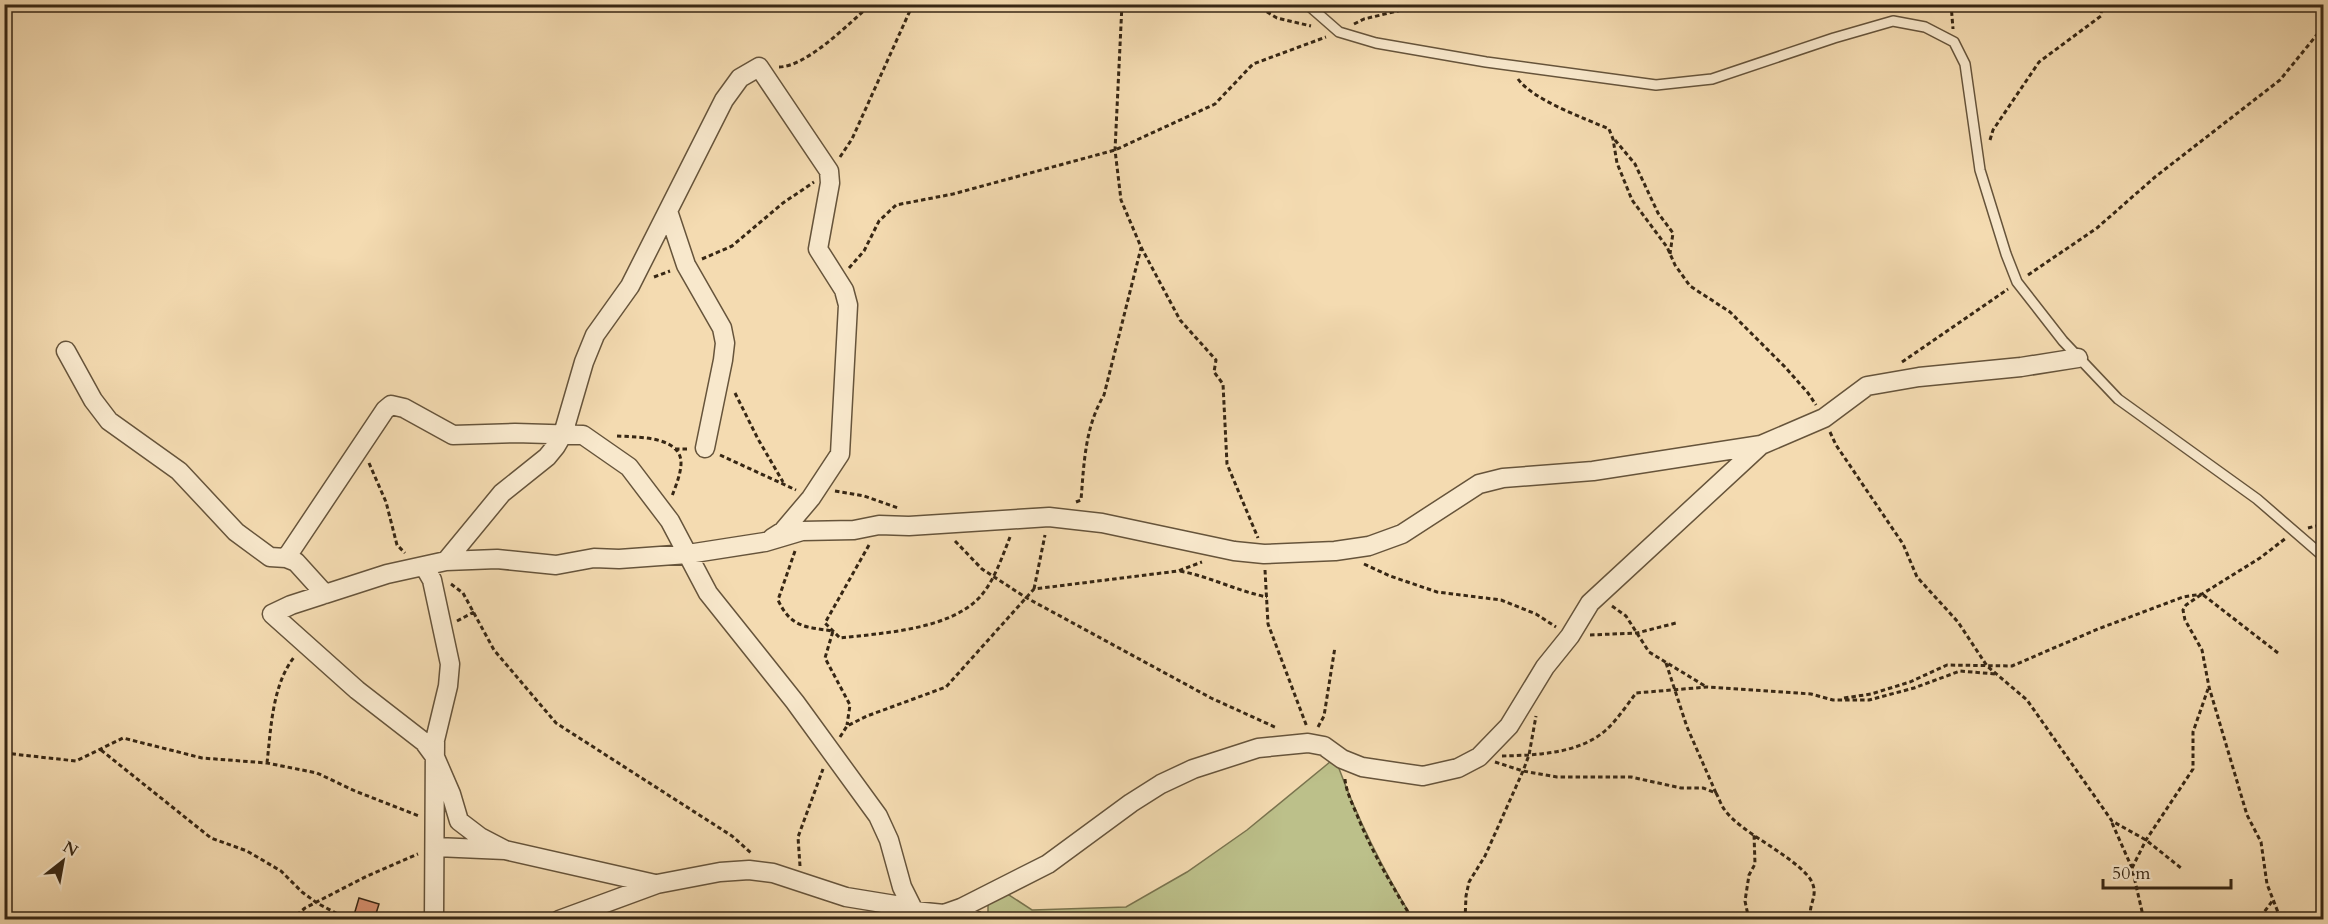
<svg xmlns="http://www.w3.org/2000/svg" width="2328" height="924" font-family="Cardo,serif">
<style>
.green{fill:#bcc08a;stroke:#7a744f;stroke-width:1.5}
.building{fill:#da9372;stroke:#372714;stroke-width:1.5}
.lines{fill:none;stroke-linecap:round;stroke-linejoin:round}
.service-casing{stroke:#66543b;stroke-width:12}
.minor-casing{stroke:#66543b;stroke-width:21}
.path{stroke:#372714;stroke-width:3;stroke-dasharray:4.5 3;stroke-linecap:butt}
.service{stroke:#f8e8cc;stroke-width:9}
.minor{stroke:#f8e8cc;stroke-width:18}
</style>
<rect width="100%" height="100%" fill="#f4dbb1"/>
<filter id="stains"><feTurbulence type="fractalNoise" baseFrequency=".00333" numOctaves="4"/><feColorMatrix values="0 0 0 0 .2 0 0 0 0 .09 0 0 0 0 .02 0 0 0 .5 -.17"/></filter>
<radialGradient id="worn" r=".72"><stop offset=".6" stop-color="#630" stop-opacity="0"/><stop offset="1" stop-color="#630" stop-opacity=".3"/></radialGradient>
<!-- green -->
<path class="green" d="M1330,762L1338,766C1358,820 1383,870 1413,919H988V897L1003,891L1032,910L1126,907L1187,872L1247,830Z"/>
<!-- building -->
<path class="building" d="M359,898L379,904L374,920L354,915Z"/>
<g class="lines">
<defs>
<path id="service" d="M1307,4L1339,32L1376,43L1486,62L1656,85L1712,79L1834,38L1893,21L1925,27L1954,42L1965,64L1980,170L2006,254L2017,282L2063,341L2118,399L2257,499L2324,557"/>
<path id="minor" d="M668,211L686,265L722,328L725,343L723,360L705,448
M66,351L93,400L109,421L179,471L236,532L270,557L286,558L296,562L325,594
M286,558L385,410L391,405L404,408L453,435L515,433L583,435L629,467L670,521L708,593L795,702L878,816L889,840L902,887L914,911
M446,561L502,493L547,457L556,446L563,434L584,362L595,335L630,286L724,100L740,78L759,67L829,171L830,183L818,249L844,290L848,305L840,454L811,498L783,531L772,538
M424,566L432,580L450,664L448,686L435,740L434,920
M436,847L505,850L655,884
M505,850L480,837L459,821L451,794L435,757L424,742L357,690L272,614L291,605L387,574L446,561L497,559L556,565L594,558L619,559L688,554L765,542L802,531L854,530L879,525L909,526L1049,517L1102,523L1234,551L1264,554L1335,551L1369,546L1402,534L1479,484L1503,478L1593,471L1761,445
M944,914L961,908L1048,864L1131,803L1161,784L1193,769L1258,748L1308,743L1324,746L1342,759L1362,767L1423,776L1458,768L1479,757L1509,726L1545,667L1570,636L1590,603L1761,445L1824,418L1867,386L1919,377L2021,367L2078,358
M559,920L657,884L720,872L749,870L773,873L846,897L895,905L914,911L944,914L975,920"/>
</defs>
<!-- service casing -->
<use href="#service" class="service-casing"/>
<!-- minor casing -->
<use href="#minor" class="minor-casing"/>
<!-- path -->
<path class="path" d="M1122,4L1115,150L1121,200L1141,247L1180,320L1216,360L1214,372L1223,384L1227,464L1258,538
M1254,4L1277,18L1311,26
M1951,4L1953,29
M1354,24L1364,19L1427,4
M779,67C806,67 850,23 871,4
M1518,79C1533,100 1584,118 1609,129L1613,139L1617,163L1632,200L1667,247L1675,265L1690,286L1730,312L1785,367L1808,393L1816,405
M1615,140L1635,164L1658,213L1673,233L1670,254
M1990,140L1993,130L2039,62L2101,16L2102,4
M840,157L852,139L913,4
M702,259L732,246L783,203L814,182
M849,268L864,251L879,221L896,205L953,194L1115,150L1215,104L1253,64L1326,37
M2028,275L2097,228L2155,177L2280,80L2324,26
M654,277L670,271
M1902,362L2008,289
M735,393L758,439L783,482
M1830,432L1836,445L1903,544L1917,577L1958,622L1987,666L2027,700L2112,821L2146,840L2181,868
M617,436C633,437 670,436 679,454C685,465 676,485 672,496
M675,449H688
M720,455L796,490
M369,463L386,502L397,545L405,553
M835,491L864,496L898,508
M1076,502L1081,500C1084,463 1085,427 1104,395L1141,248
M2308,528L2324,524
M955,541L982,569L1025,597L1211,698L1277,728
M869,545L825,623L840,638C882,633 948,630 979,598C994,582 1002,557 1010,537
M795,551L778,600C791,628 806,627 833,631L825,658L850,705L847,725
M1364,564L1390,576L1437,592L1501,600L1536,614L1556,627
M1265,570L1268,624L1307,727
M1180,571C1211,577 1237,591 1267,597
M451,584L463,593L494,650L556,723L732,836L751,853
M1034,589L1045,535
M1612,606L1626,616L1649,652L1705,686
M457,621L474,612
M1590,635L1637,633L1676,623
M2278,653L2202,594L2186,605L2183,610L2185,620L2202,650L2209,687L2247,815L2261,842L2267,884L2281,920
M1666,663L1687,727L1716,793
M1844,698L1871,694L1910,682L1947,665L2012,666L2098,629L2183,597L2202,594L2260,558L2286,538
M1318,727L1324,716L1335,647
M840,737L847,726L867,716L946,687L1034,589L1178,571L1202,562
M101,750L211,838L247,851L281,871L302,892L317,903L349,920
M4,753L76,761L123,738L202,758L267,763L317,773L355,791L419,816
M1502,756C1537,755 1579,754 1606,730C1617,720 1627,705 1636,693L1707,687L1811,694L1833,700H1869L1914,688L1960,671L1995,674
M1495,762L1523,771L1557,777H1631L1681,788H1703L1716,793C1719,798 1721,805 1724,809C1741,833 1786,851 1808,876C1823,895 1805,905 1812,920
M267,763C271,729 272,684 295,656
M1345,779C1346,791 1352,803 1357,815C1372,852 1392,886 1413,920
M2112,823L2132,868L2144,920
M800,866L798,837L823,769
M2132,868L2146,840L2193,769V732L2208,689
M291,920L305,908L367,876L418,854
M1465,920L1466,896L1469,882L1485,856L1523,771L1529,755L1536,716
M1749,920L1745,901L1749,875L1755,864L1754,834
M2253,920L2262,915L2273,900"/>
<!-- service -->
<use href="#service" class="service"/>
<!-- minor -->
<use href="#minor" class="minor"/>
</g>
<!-- margin -->
<rect width="2328" height="924" fill="none" stroke="#f4dbb1" stroke-width="24"/>
<rect x="6" y="6" width="2316" height="912" fill="none" stroke="#372714" stroke-width="3"/>
<rect x="12" y="12" width="2304" height="900" fill="none" stroke="#372714" stroke-width="1.5"/>
<!-- north arrow -->
<g transform="translate(63 861) rotate(31)" stroke="#f8e8cc" stroke-width="4.5" paint-order="stroke">
<path d="M0-4.5L10 22L0 15L-10 22Z" fill="#372714"/>
<text y="-9" font-size="16" font-weight="bold" text-anchor="middle" fill="#372714">N</text>
</g>
<!-- scale -->
<path d="M2103 879v9h128v-9" fill="none" stroke="#372714" stroke-width="3"/>
<text x="2112" y="879" font-size="18" fill="#372714" stroke="#f8e8cc" stroke-width="4.5" paint-order="stroke">50 m</text>
<rect width="100%" height="100%" filter="url(#stains)"/>
<rect width="100%" height="100%" fill="url(#worn)"/>
</svg>
